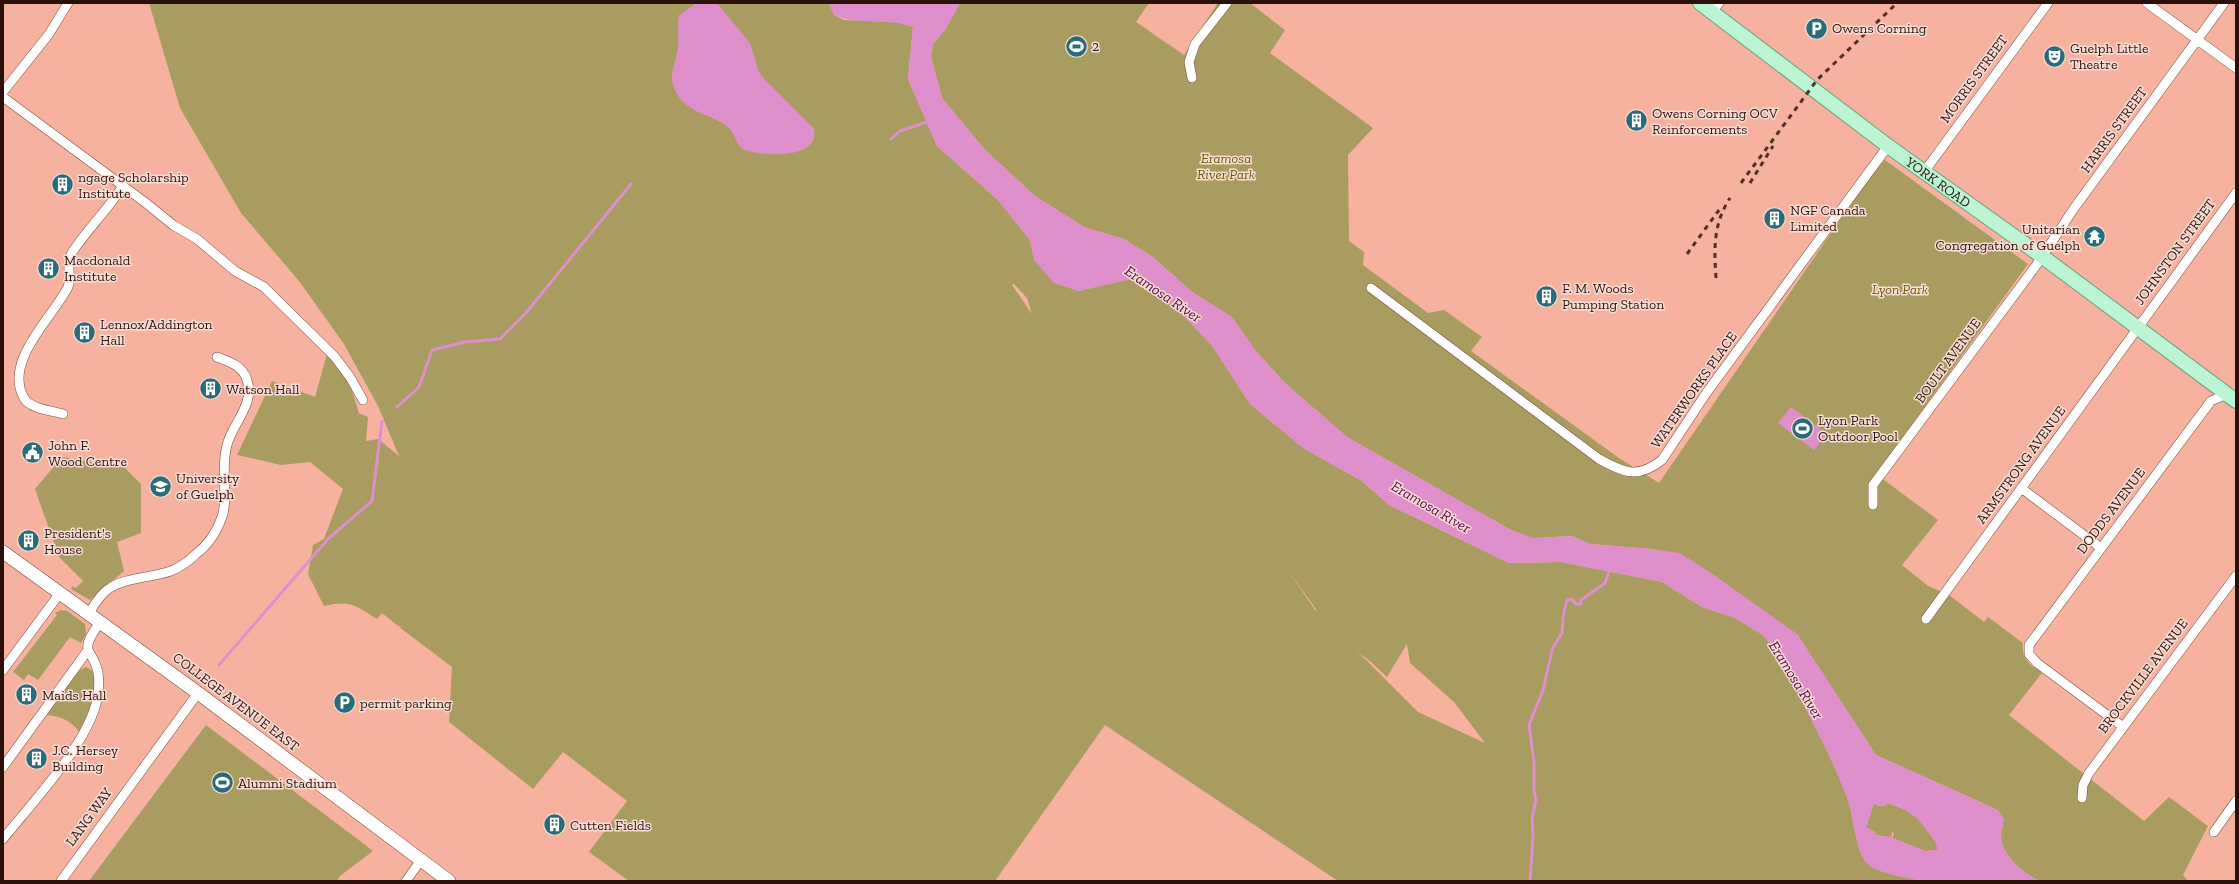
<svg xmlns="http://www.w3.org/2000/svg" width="2239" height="884" font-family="'Zilla Slab',serif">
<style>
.green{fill:#a99c61;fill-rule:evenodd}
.water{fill:#df8fcb;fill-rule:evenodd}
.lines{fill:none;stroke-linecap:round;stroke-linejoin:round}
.stream{stroke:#df8fcb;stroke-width:3}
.street-casing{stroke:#834938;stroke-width:10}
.secondary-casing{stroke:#834938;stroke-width:14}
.primary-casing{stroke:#6aa17a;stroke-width:16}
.street{stroke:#fff;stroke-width:9}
.secondary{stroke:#fff;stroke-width:13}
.primary{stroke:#bbf5d3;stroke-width:14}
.rail{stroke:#503027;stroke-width:3;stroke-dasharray:5 5;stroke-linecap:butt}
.labels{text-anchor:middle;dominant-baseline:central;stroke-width:3;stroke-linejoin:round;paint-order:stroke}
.poi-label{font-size:14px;fill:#2a120b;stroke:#fbded6;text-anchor:start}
.street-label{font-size:14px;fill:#2a120b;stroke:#fbded6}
.park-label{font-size:14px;font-style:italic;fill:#655604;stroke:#fbded6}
.water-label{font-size:15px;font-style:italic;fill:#4f0643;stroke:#fbded6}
</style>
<rect width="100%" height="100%" fill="#f6b29f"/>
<!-- green -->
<path class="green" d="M149,3H829L834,15L844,20L898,22L913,27L908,79L937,146L998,200L1030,240L1034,260L1078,291L1131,279L1168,299L1213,347L1250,404L1303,448L1362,481L1389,505L1509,563L1561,562L1662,582L1702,607L1735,618L1763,635L1773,647C1799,697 1828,746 1848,800C1854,817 1855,853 1869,865C1878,873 1915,880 1927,881H1338L1105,725L995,881H629L589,852L627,801L563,752L533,789L449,722L452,667L399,627L403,626H398L382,613L377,619C355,605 350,600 324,606L308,574L313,545L324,539L343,489L310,462L281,465L237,455L272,381L315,397L328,350L350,385L359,413L368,417L366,441L378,439L399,456L378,406L344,344L299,281L241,213L180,108ZM1014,284L1027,298L1032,314L1012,285ZM1287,569L1318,612L1315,610ZM1407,644L1410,663L1454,702L1485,743L1418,712L1357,651L1371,662L1387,677Z
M960,3H1149L1136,22L1184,55L1218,3H1250L1285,30L1270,53L1373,128L1348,155L1349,241L1364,252L1363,265L1428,313L1444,310L1482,337L1471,351L1619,458L1659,483L1869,178L1885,160L2028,264L1876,474L1938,520L1902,565L1928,586L1949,595L1984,622L1988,617L2023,643C2021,659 2030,665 2042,673L2009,715L2144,821L2169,797L2208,826L2183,875L2188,881H2040C2025,875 2005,857 2001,841C1999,831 1999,820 1998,810L1876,755L1797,634L1652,549L1590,544L1572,536L1533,538L1511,530L1347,437L1286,384L1255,350L1232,317L1192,292L1153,257L1124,239L1084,227L1035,196L985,150L942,98L931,56L933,44L945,30Z
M62,457L125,468L141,484V533L117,542L124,571L90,600L71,589L72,586L76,588L83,581L59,557L35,489Z
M61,610L67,611L85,624L86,634L81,643L70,637L38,680L28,674L24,680L13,672L57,615L55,613Z
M86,667L93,671C99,688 88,716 79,732C71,720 60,716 46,715L78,671Z
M206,725L360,841L373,851L340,876L337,881H89Z
M1874,803L1879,806H1885L1887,803C1905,809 1916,814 1926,829C1933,839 1935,838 1938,850L1925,851L1892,838L1894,834L1892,831V834L1890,837L1876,835L1874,831L1866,828Z"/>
<!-- water -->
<path class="water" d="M697,3H717L750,43L759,72L765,80L814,129C820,159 766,156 748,151C736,148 736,135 729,128C711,112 682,115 673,84C671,79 672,75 673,69C675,60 679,49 678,39C678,30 677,24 679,15Z
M829,3H960L945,30L933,44L931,56L942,98L985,150L1035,196L1084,227L1124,239L1153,257L1192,292L1232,317L1255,350L1286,384L1347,437L1511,530L1533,538L1572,536L1590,544L1652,549L1680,553L1714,575L1797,634L1876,755L1998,810L2004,819C2003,825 2000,838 2002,844C2008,860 2024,874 2040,881H1927C1915,880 1878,873 1869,865C1855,853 1854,817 1848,800C1828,747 1799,697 1773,647L1763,635L1735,618L1702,607L1662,582L1561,562L1509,563L1389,505L1362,481L1303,448L1250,404L1213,347L1169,299L1131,279L1078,291L1054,283L1034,260L1030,240L998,200L937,146L908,79L913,27C886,17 858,26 834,15ZM1874,803L1879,806H1885L1887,803C1905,809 1916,814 1926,829C1932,838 1935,839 1938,850L1925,851L1892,838V828V834L1890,837L1876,835L1874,831L1866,828Z
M1791,407L1827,434L1814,450L1778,423Z"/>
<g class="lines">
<!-- stream -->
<path class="stream" d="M891,139L900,131L927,122
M397,407L419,387L432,350L465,342L500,339L525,314L631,184
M219,665L328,539L372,501L382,421
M1530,881L1533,835L1532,819L1536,800L1534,790V763L1529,725L1543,690L1553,647L1562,633L1563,617L1567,600L1572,599L1576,604H1581V600L1605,583L1610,569"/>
<defs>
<path id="street" d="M2147,3L2236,68
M1712,12L1719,3
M1192,78L1189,62L1195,44L1227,3
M3,92L49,34L68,3
M3,97L146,203L173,225L197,239L235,271L264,287L335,357L350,377L363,400
M1924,172L2048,3
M1371,288L1599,459C1624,473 1638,479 1662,460L1707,392L1888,146
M63,414C53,411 30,409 24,398C3,361 53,317 68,287C73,276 64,265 73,251C88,229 108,209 123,186
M2021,488L2101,548
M1873,505V485L2035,267L2075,207L2224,3
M88,614C94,606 99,596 107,590C124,577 151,578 171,571C180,567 189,561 196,554C208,545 217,531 222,517C229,496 220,469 227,445C233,422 255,405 247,380C243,366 230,362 217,357
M1926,619L2236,193
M3,670L60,593
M2122,726L2037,663L2029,654V645L2211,401L2227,394
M3,767L88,650
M2082,798L2083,785L2089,773L2236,576
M2214,832L2236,801
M3,839C32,803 84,748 96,704C99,691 101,676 95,663C93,658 89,653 88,649C86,640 96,629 100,622
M61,881L198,693
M406,881L421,860"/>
<path id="secondary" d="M3,552L198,693L449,881"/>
<g id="primary">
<path id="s1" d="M1700,3L1888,146L2043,257L2236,401"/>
</g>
</defs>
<!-- street casing -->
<use href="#street" class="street-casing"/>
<!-- secondary casing -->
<use href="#secondary" class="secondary-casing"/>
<!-- primary casing -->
<use href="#primary" class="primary-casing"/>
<!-- street -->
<use href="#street" class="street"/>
<!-- secondary -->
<use href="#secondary" class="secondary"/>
<!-- primary -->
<use href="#primary" class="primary"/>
<!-- rail -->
<path class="rail" d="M1741,183L1817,80L1897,3
M1750,183L1773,146
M1687,254L1719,210
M1716,278C1714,249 1713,224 1730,198"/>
</g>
<!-- icons -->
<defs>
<symbol id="parking-disc" viewBox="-11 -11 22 22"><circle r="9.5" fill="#286c7c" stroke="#fbded6"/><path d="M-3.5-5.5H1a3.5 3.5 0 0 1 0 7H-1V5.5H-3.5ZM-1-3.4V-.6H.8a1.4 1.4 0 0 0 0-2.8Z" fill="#fff"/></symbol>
<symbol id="stadium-disc" viewBox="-11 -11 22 22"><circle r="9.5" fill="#286c7c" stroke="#fbded6"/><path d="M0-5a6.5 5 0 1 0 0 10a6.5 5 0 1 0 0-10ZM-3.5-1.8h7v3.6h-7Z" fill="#fff"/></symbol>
<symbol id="theatre-disc" viewBox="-11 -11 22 22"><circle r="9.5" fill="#286c7c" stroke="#fbded6"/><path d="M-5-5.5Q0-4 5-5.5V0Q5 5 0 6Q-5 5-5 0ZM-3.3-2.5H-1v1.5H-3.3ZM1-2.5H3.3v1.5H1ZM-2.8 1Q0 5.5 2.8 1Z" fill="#fff"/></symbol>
<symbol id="building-disc" viewBox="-11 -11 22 22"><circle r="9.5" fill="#286c7c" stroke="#fbded6"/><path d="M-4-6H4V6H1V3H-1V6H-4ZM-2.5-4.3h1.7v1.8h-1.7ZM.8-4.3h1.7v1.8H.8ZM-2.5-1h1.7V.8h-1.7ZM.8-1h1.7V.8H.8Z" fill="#fff"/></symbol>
<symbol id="temple-disc" viewBox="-11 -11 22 22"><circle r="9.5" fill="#286c7c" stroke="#fbded6"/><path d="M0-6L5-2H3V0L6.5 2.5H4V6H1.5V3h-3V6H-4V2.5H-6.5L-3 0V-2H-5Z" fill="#fff"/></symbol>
<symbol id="civic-disc" viewBox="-11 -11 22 22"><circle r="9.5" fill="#286c7c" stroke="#fbded6"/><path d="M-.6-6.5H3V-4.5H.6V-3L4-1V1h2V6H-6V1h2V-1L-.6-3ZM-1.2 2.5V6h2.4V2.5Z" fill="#fff"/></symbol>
<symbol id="university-disc" viewBox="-11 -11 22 22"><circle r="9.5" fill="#286c7c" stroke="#fbded6"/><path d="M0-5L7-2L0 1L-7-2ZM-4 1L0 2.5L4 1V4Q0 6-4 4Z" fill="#fff"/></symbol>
</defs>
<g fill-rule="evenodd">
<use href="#parking-disc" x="1804" y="16" width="25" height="25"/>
<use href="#stadium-disc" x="1064" y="34" width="25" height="25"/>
<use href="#theatre-disc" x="2042" y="44" width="25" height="25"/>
<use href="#building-disc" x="1624" y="108" width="25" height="25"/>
<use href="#building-disc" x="50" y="172" width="25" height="25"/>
<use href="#building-disc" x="1762" y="206" width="25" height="25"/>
<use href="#temple-disc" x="2082" y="224" width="25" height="25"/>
<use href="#building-disc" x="36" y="256" width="25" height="25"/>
<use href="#building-disc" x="1534" y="284" width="25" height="25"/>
<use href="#building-disc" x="72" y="320" width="25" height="25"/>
<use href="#building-disc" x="198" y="376" width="25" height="25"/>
<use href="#stadium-disc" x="1790" y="416" width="25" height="25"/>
<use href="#civic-disc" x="20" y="440" width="25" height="25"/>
<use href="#university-disc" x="148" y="474" width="25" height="25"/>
<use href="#building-disc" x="16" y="528" width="25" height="25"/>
<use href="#building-disc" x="14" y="682" width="25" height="25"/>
<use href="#parking-disc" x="332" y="690" width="25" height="25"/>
<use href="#building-disc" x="24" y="746" width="25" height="25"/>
<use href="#stadium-disc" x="210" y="770" width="25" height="25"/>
<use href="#building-disc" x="542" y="812" width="25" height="25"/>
</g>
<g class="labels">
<!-- poi labels -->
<g class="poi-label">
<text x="1832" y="28">Owens Corning</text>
<text x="1092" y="46">2</text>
<text x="2070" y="48">Guelph Little<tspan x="2070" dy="16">Theatre</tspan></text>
<text x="1652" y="113">Owens Corning OCV<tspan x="1652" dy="16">Reinforcements</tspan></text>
<text x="78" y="177">ngage Scholarship<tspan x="78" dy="16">Institute</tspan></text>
<text x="1790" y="210">NGF Canada<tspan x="1790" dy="16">Limited</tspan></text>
<text x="2080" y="229" text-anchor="end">Unitarian<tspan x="2080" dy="16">Congregation of Guelph</tspan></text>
<text x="64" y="260">Macdonald<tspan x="64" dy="16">Institute</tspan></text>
<text x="1562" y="288">F. M. Woods<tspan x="1562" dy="16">Pumping Station</tspan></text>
<text x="100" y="324">Lennox/Addington<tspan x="100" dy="16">Hall</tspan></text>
<text x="226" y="389">Watson Hall</text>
<text x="1818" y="420">Lyon Park<tspan x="1818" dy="16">Outdoor Pool</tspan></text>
<text x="48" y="445">John F.<tspan x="48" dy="16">Wood Centre</tspan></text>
<text x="176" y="478">University<tspan x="176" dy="16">of Guelph</tspan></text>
<text x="44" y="533">President's<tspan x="44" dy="16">House</tspan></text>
<text x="42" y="695">Maids Hall</text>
<text x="360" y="703">permit parking</text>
<text x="52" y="750">J.C. Hersey<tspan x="52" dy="16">Building</tspan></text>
<text x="238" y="783">Alumni Stadium</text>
<text x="570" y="825">Cutten Fields</text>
</g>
<!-- street labels -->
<g class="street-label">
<text transform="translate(1974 79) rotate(-54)">MORRIS STREET</text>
<text transform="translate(2114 130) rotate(-54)">HARRIS STREET</text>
<text stroke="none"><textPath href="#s1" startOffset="298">YORK ROAD</textPath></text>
<text transform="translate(2175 252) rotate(-54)">JOHNSTON STREET</text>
<text transform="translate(1948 361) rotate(-54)">BOULT AVENUE</text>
<text transform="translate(1694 390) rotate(-55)">WATERWORKS PLACE</text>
<text transform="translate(2021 465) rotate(-54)">ARMSTRONG AVENUE</text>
<text transform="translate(2111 511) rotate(-53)">DODDS AVENUE</text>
<text transform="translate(2143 676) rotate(-53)">BROCKVILLE AVENUE</text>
<text transform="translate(236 702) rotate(37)">COLLEGE AVENUE EAST</text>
<text transform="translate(89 817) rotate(-54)">LANG WAY</text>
</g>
<!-- park labels -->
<g class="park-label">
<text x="1226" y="158">Eramosa<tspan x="1226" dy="16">River Park</tspan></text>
<text x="1900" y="289">Lyon Park</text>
</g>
<!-- water labels -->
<g class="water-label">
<text transform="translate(1163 294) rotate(34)">Eramosa River</text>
<text transform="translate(1431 507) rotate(30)">Eramosa River</text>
<text transform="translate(1796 680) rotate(58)">Eramosa River</text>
</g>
</g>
<!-- border -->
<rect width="2239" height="884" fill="none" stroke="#2a120b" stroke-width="8"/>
</svg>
